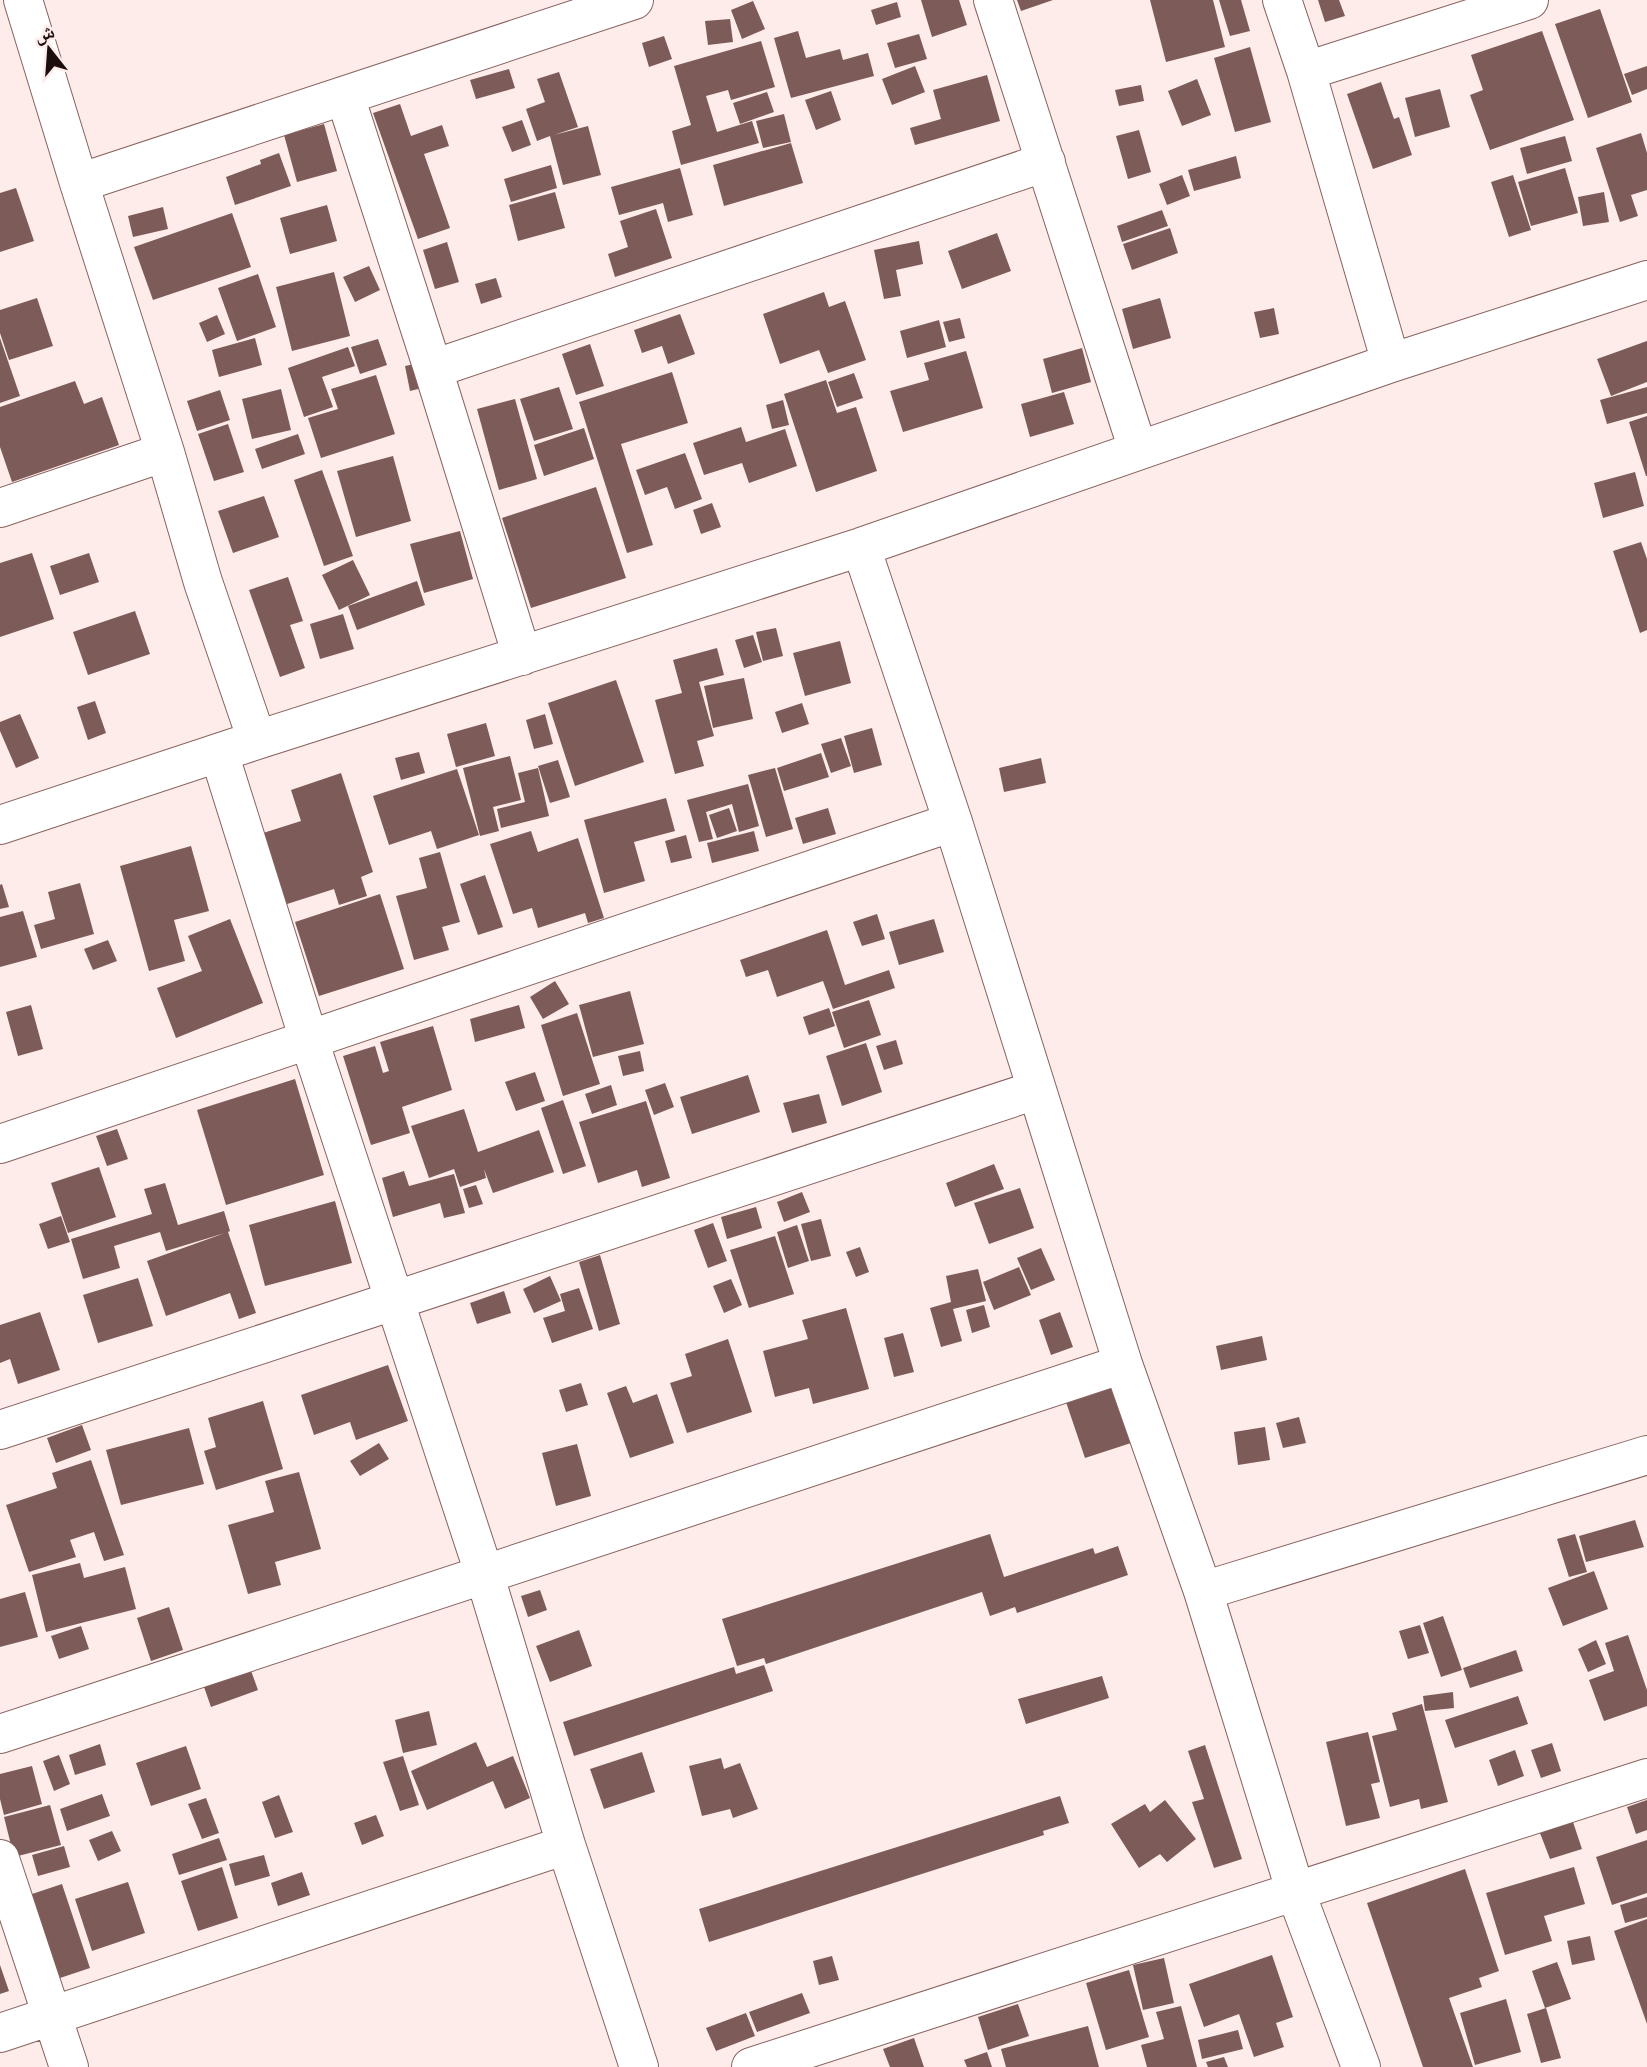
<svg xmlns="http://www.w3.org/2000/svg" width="1647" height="2067" font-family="Overpass,'Noto Naskh Arabic',sans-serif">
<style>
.building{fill:#7c5b58}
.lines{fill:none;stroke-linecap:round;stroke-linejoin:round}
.minor-casing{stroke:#87625e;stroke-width:40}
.minor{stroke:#fff;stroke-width:38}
</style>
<rect width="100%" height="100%" fill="#feecea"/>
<!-- building -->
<path class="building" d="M921,0H959L967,25L932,37Z
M1017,0H1053L1021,11Z
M1150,0H1213L1225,47L1166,62Z
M1219,0H1241L1250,31L1230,36Z
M1318,0H1339L1345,16L1325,22Z
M753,1L765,29L742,39L731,10Z
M897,2L901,17L876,25L871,10Z
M1600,9L1632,102L1588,118L1555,24Z
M730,19L733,42L708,45L705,21Z
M798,31L806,58L840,49L843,60L868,53L874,76L791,98L774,38Z
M1542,31L1574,120L1490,150L1470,95L1483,90L1471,55Z
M919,34L927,59L895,68L887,43Z
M664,36L672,59L649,67L642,43Z
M761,41L775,87L731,100L728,90L706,96L717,132L752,121L759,143L681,165L672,131L691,125L674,66Z
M1250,47L1271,122L1235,132L1214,58Z
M915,66L925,92L892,105L882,79Z
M1647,66V89L1632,95L1624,74Z
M509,69L515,88L476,99L470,80Z
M559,72L578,127L554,135L588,126L601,175L563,185L550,136L537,141L526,109L545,102L537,79Z
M987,75L1000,121L915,145L910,128L941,119L933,90Z
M1197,79L1211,115L1182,126L1168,91Z
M1381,82L1394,119L1399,117L1412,155L1373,169L1347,94Z
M1141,85L1144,101L1119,106L1115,90Z
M1440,89L1450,127L1415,137L1405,98Z
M831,91L841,120L816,130L805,100Z
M767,92L774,112L740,124L733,103Z
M400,104L411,136L442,125L449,146L424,154L450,228L418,239L373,113Z
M784,114L791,142L763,148L756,121Z
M522,120L531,145L512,152L502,127Z
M324,124L337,171L297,182L284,135Z
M1139,130L1151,172L1128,179L1116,136Z
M1641,133L1647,153V190L1631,195L1638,216L1620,222L1596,148Z
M1565,136L1572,161L1527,174L1520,148Z
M791,143L803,183L724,206L713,165Z
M279,153L291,186L235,205L226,177L261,164L260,160Z
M1236,156L1241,178L1194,191L1188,170Z
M551,165L557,188L511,202L504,179Z
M680,168L693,215L668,222L663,203L619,215L611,187Z
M1565,168L1578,213L1531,226L1518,182Z
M1182,175L1190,196L1167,205L1159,184Z
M1513,175L1531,230L1509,237L1491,182Z
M16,188L34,241L0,252V193Z
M555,192L565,228L518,241L509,205Z
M1604,192L1609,222L1583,226L1578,197Z
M327,205L337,241L290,254L280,218Z
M163,207L168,229L133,237L128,216Z
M656,209L672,258L615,277L608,254L628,247L620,221Z
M1162,210L1168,226L1122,242L1117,226Z
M232,213L251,267L153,300L134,247Z
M1170,228L1178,253L1132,270L1123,244Z
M997,233L1011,271L962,289L948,251Z
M919,241L923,264L896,270L901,296L884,299L874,250Z
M447,242L459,282L435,289L423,250Z
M369,266L380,290L355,302L343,277Z
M334,272L350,336L292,351L276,287Z
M258,274L276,327L237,341L218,288Z
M496,278L502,297L481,304L475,284Z
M824,292L829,307L845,301L866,360L828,373L819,350L780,364L763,314Z
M37,298L53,346L9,360L0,333V310Z
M1160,298L1171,338L1133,349L1122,309Z
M1274,308L1279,334L1260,338L1254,312Z
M680,314L695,354L668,364L662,346L642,353L634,330Z
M217,315L225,334L207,342L199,323Z
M960,318L965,338L949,342L943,322Z
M939,320L946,347L907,358L900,331Z
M0,338L20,396L0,403Z
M255,338L262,365L219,377L212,350Z
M378,339L387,365L360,374L351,347Z
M1647,341V382L1611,396L1597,359Z
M590,344L604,386L576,395L562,354Z
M348,347L355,366L322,377L333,407L304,417L288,368Z
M1082,348L1091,382L1052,393L1043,359Z
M966,351L983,408L903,432L890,391L929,380L924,363Z
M420,363L426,387L410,391L405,366Z
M672,372L688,423L621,444L653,545L627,553L579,402Z
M854,373L863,398L837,407L828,382Z
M376,375L395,434L321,458L308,418L338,409L331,389Z
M826,380L837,413L856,407L877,471L816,492L784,394Z
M75,381L84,404L102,397L119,445L12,482L0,447V407Z
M559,387L573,429L534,441L520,399Z
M1647,387V413L1607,424L1600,400Z
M281,389L291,430L252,439L242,399Z
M220,390L230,420L197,431L187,401Z
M1064,392L1074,424L1030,437L1021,404Z
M515,399L537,479L499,490L477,409Z
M783,400L789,425L772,429L766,405Z
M1647,416V476H1646L1629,422Z
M228,424L244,472L214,481L198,434Z
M741,427L746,442L785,429L797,466L749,483L742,463L704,475L693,443Z
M584,428L594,459L544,476L534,445Z
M298,434L305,454L262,469L255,449Z
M685,453L702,499L675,509L667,487L645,495L636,470Z
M393,456L411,521L356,537L337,471Z
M322,470L353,556L324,566L294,480Z
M1635,472L1644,506L1603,518L1594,483Z
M596,487L626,578L531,608L502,518Z
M264,496L279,537L233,553L218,511Z
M712,503L721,527L701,534L693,510Z
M460,531L473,579L424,593L410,544Z
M1641,542L1647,559V630L1640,633L1613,551Z
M32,553L54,619L0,637V563Z
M89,553L99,582L60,595L50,566Z
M353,560L370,595L339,610L322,575Z
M288,577L303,621L290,625L305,668L280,677L249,590Z
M417,581L425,605L357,630L348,606Z
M135,611L150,654L88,675L73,632Z
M343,614L354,649L320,659L310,624Z
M776,628L783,656L763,661L756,632Z
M753,635L762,662L744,668L735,640Z
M840,641L851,683L805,696L793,653Z
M717,648L724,675L699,682L714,736L697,741L704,766L675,774L655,700L682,693L673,660Z
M744,678L753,719L713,728L704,686Z
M616,680L644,762L575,786L548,703Z
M95,701L106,733L88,740L77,707Z
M802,703L809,724L782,733L775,712Z
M20,714L39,758L16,768L0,731V722Z
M545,714L553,744L534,749L526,720Z
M486,723L495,756L456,767L447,734Z
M872,728L882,765L854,773L844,736Z
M841,738L851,766L831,773L821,744Z
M419,752L425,773L401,780L395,758Z
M821,753L829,777L784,791L777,768Z
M510,756L521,800L493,807L499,831L480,836L463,768Z
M1041,758L1046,783L1004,792L999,768Z
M558,760L570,797L550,803L538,766Z
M538,768L549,816L501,828L497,809L525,802L518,773Z
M775,768L793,829L766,837L748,775Z
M457,769L479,835L437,849L431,831L389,845L373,796Z
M341,773L373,872L361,877L367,896L339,905L334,889L284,905L260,834L301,821L291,790Z
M748,784L759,826L739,832L732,804L706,812L713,839L699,842L687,800Z
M666,798L675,831L634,842L645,881L604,893L584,820Z
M729,808L737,831L717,838L709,815Z
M828,808L836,834L803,844L795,818Z
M531,831L538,852L578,838L604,918L588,923L585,913L538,928L532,908L513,914L490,844Z
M754,831L759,851L712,863L707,843Z
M686,835L692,858L671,863L665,841Z
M191,846L209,911L174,920L185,961L149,971L120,866Z
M440,852L460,922L442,927L449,950L414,960L396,896L427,888L419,858Z
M485,875L503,927L478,935L460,884Z
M80,883L94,934L41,949L34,925L55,919L48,892Z
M2,884L9,907L0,909V885Z
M380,894L404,969L319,996L295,922Z
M23,911L37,957L0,967V917Z
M877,914L885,939L862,946L853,922Z
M230,919L263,1003L176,1038L157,988L202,971L188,936Z
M934,919L944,952L899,965L889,932Z
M827,930L845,985L889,970L895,988L833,1009L823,981L777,997L768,970L746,977L740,960Z
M108,940L117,961L93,970L84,949Z
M555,981L569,1004L543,1019L530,997Z
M630,991L644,1044L593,1057L579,1005Z
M869,1000L881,1035L844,1048L832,1012Z
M31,1005L43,1049L18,1056L6,1012Z
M519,1005L525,1028L475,1042L470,1019Z
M829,1008L835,1026L809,1035L803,1017Z
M577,1013L600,1084L563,1096L541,1025Z
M433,1026L452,1090L402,1107L410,1133L371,1145L343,1056L375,1046L383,1073L389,1071L380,1042Z
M896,1040L903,1064L884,1070L876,1046Z
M866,1043L882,1092L842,1106L826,1056Z
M640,1051L644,1071L623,1076L618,1056Z
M535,1072L545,1101L516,1111L505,1082Z
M748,1075L760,1112L692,1134L680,1097Z
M295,1079L324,1175L226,1205L197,1110Z
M665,1083L674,1107L654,1115L645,1090Z
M611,1085L617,1105L592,1114L585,1094Z
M819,1094L827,1123L792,1133L783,1103Z
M563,1100L586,1166L563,1174L541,1108Z
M646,1101L670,1178L642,1187L637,1170L598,1183L579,1122Z
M464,1109L478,1152L539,1130L554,1172L493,1193L484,1169L486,1178L460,1187L454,1169L429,1178L411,1126Z
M117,1129L128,1159L107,1166L96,1136Z
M994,1164L1004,1189L955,1207L946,1183Z
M99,1167L116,1217L68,1233L51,1183Z
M404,1171L409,1186L454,1174L465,1213L444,1218L440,1203L393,1217L382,1178Z
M165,1183L178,1225L224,1211L230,1231L228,1232L256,1313L239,1319L230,1293L166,1316L147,1261L225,1233L166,1251L160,1232L114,1246L120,1268L83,1279L71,1239L152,1214L144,1189Z
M476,1185L483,1204L469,1208L463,1189Z
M1020,1188L1034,1228L989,1244L974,1203Z
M802,1192L810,1212L784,1222L777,1202Z
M335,1201L352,1263L265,1286L249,1225Z
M756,1207L762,1228L727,1239L721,1217Z
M61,1216L70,1242L48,1249L39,1224Z
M821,1219L831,1256L811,1261L801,1224Z
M713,1223L727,1261L708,1268L694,1230Z
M797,1225L809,1261L788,1268L777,1232Z
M775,1236L794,1294L749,1308L730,1250Z
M860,1247L869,1272L856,1277L846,1252Z
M1041,1248L1055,1280L1031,1290L1017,1258Z
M600,1255L620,1324L599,1331L579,1262Z
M1019,1267L1031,1295L994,1310L983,1282Z
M978,1269L986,1301L953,1309L962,1341L941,1347L930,1308L951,1302L946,1276Z
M550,1276L561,1301L534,1313L523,1289Z
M138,1278L153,1326L98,1343L83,1295Z
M731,1279L742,1305L724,1313L713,1286Z
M579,1288L593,1329L552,1343L543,1318L565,1311L560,1294Z
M504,1291L511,1313L477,1324L470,1303Z
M984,1305L990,1327L972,1333L966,1310Z
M846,1308L869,1389L813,1404L809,1388L775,1397L763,1351L808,1339L802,1320Z
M40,1312L60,1370L18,1384L10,1359L0,1363V1325Z
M1060,1312L1073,1347L1051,1355L1039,1320Z
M903,1333L914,1372L894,1377L884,1338Z
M1262,1336L1267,1360L1221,1370L1216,1346Z
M728,1339L752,1412L687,1433L670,1383L692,1376L685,1354Z
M388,1365L408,1421L356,1440L350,1422L314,1435L301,1395Z
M581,1383L588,1405L566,1412L559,1390Z
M626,1386L633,1403L657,1394L674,1443L630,1458L607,1393Z
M1113,1387L1131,1443L1085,1458L1066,1402Z
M263,1401L283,1469L216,1490L204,1451L216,1447L208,1418Z
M1299,1417L1306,1443L1283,1448L1276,1423Z
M82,1425L91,1450L56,1463L47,1438Z
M1265,1427L1270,1460L1238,1465L1234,1432Z
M189,1428L204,1484L121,1505L106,1450Z
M379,1443L389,1459L360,1476L350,1461Z
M577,1444L591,1496L556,1506L542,1453Z
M91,1460L124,1555L104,1561L94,1532L70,1540L76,1557L29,1572L6,1505L57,1488L52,1473Z
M299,1472L321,1549L275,1562L281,1585L248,1594L228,1525L274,1512L265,1481Z
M1635,1520L1644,1547L1586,1562L1579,1536Z
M990,1534L1004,1577L1093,1548L1095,1554L1118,1546L1128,1575L1017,1613L1015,1607L990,1616L982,1592L766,1664L764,1658L737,1666L722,1619Z
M1575,1534L1587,1572L1569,1577L1557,1539Z
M80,1563L84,1578L125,1567L136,1609L46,1632L32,1575Z
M1594,1571L1608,1609L1563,1626L1548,1588Z
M540,1590L547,1610L528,1617L521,1596Z
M25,1592L38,1637L0,1647V1599Z
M169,1607L183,1650L151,1661L137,1618Z
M1443,1616L1462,1670L1441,1677L1423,1623Z
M1420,1625L1429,1653L1408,1659L1399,1631Z
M81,1626L89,1649L59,1659L51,1636Z
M579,1630L592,1666L550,1682L536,1646Z
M1628,1635L1647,1690V1706L1604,1721L1589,1680L1614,1671L1605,1643Z
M1596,1640L1606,1664L1588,1672L1578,1649Z
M1516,1650L1523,1671L1470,1688L1463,1668Z
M764,1665L773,1691L574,1756L563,1722L734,1667L736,1674Z
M250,1668L258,1690L211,1707L203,1684Z
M1102,1676L1109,1698L1026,1724L1018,1699Z
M1453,1692L1454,1708L1425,1711L1423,1696Z
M1518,1696L1528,1724L1455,1748L1445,1720Z
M1422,1704L1448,1802L1421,1809L1419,1799L1390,1807L1372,1736L1397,1730L1392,1713Z
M429,1711L437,1745L403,1753L395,1720Z
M1368,1732L1380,1782L1371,1784L1380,1818L1346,1826L1326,1742Z
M476,1742L487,1767L513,1756L530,1798L505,1809L493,1781L427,1810L411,1771Z
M1552,1743L1561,1771L1541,1778L1531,1750Z
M100,1744L106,1765L75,1775L69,1755Z
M1205,1745L1242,1859L1214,1868L1192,1802L1204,1799L1188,1751Z
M186,1746L201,1789L151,1806L136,1763Z
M1515,1750L1524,1776L1498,1786L1489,1760Z
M642,1752L655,1792L604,1809L590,1769Z
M59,1755L70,1784L54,1791L43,1761Z
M403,1756L419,1805L400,1811L383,1762Z
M721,1758L724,1769L740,1763L758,1809L733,1818L730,1809L702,1816L689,1766Z
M32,1766L42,1804L4,1815L0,1799V1774Z
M102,1794L110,1816L67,1831L60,1809Z
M279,1795L293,1832L275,1838L262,1802Z
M1060,1796L1069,1823L1043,1831L1044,1835L709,1942L699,1909Z
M206,1798L219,1833L202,1839L188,1804Z
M1165,1800L1196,1839L1167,1862L1160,1854L1139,1868L1111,1824L1145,1804L1150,1812Z
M1647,1800V1830L1636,1834L1627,1807Z
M50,1805L61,1845L14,1857L4,1817Z
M376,1815L384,1836L362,1845L354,1823Z
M1573,1822L1582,1849L1550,1859L1540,1833Z
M112,1831L121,1851L98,1861L89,1840Z
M219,1838L227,1860L179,1875L172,1854Z
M1647,1840V1893L1612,1905L1596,1857Z
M64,1846L70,1867L38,1876L32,1855Z
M264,1855L270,1876L235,1886L229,1864Z
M222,1867L238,1918L198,1931L181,1881Z
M1574,1867L1585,1904L1544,1916L1552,1941L1505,1955L1486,1893Z
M1465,1869L1499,1971L1479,1978L1482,1987L1449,1998L1473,2067H1423L1367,1903Z
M302,1872L310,1895L278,1906L271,1883Z
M128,1882L145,1933L92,1951L75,1899Z
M62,1884L90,1968L54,1980L26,1896Z
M1647,1897V1917L1625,1923L1620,1905Z
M1647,1919V2024L1614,1931Z
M1590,1936L1595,1960L1572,1965L1567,1941Z
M1272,1955L1293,2017L1276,2023L1284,2047L1254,2057L1239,2014L1204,2027L1189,1984Z
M832,1956L839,1980L819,1985L813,1961Z
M1164,1958L1174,2003L1143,2010L1133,1965Z
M1557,1962L1571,1999L1545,2008L1532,1971Z
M0,1965L9,1991L0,1994Z
M1129,1970L1149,2037L1106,2050L1086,1983Z
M802,1993L810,2013L757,2032L749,2012Z
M1506,1999L1521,2052L1475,2065L1460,2013Z
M1018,2004L1029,2036L988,2050L978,2017Z
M1181,2006L1197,2067H1147L1141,2045L1164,2039L1156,2012Z
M1546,2008L1561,2058L1541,2063L1527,2014Z
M746,2013L755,2036L716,2051L706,2028Z
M1088,2026L1099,2067H1006L1001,2049Z
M1238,2030L1243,2049L1202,2059L1198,2040Z
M914,2038L924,2067H890L883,2049Z
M987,2052L992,2067H967L964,2060Z
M1224,2057L1228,2067H1208L1206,2062Z"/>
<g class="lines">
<defs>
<path id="minor" d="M23,0L79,183L165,452L203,582L257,740
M993,0L1138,450
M1282,0L1306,71L1391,363
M1306,71L1529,0
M345,96L433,369L522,656
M79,183L634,0
M433,369L1046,162
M0,508L165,452
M861,547L953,822L1123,1364L1203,1591L1296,1893L1361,2067
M219,753L309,1040L484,1573L566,1845L639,2067
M0,825L257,740L861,547L1391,363L1647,280
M0,1144L953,822
M0,1430L1036,1090
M1203,1591L1647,1455
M0,1734L1123,1364
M0,1859L69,2067
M0,2033L566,1845
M751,2067L1647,1778"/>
</defs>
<!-- minor casing -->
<use href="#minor" class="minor-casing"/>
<!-- minor -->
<use href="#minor" class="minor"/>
</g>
<!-- north arrow -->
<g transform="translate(49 49) rotate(343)" stroke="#feecea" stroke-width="5" paint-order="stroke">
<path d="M0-5L12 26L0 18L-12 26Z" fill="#1c0e0d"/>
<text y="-10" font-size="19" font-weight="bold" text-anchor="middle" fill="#1c0e0d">ش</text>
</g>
</svg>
